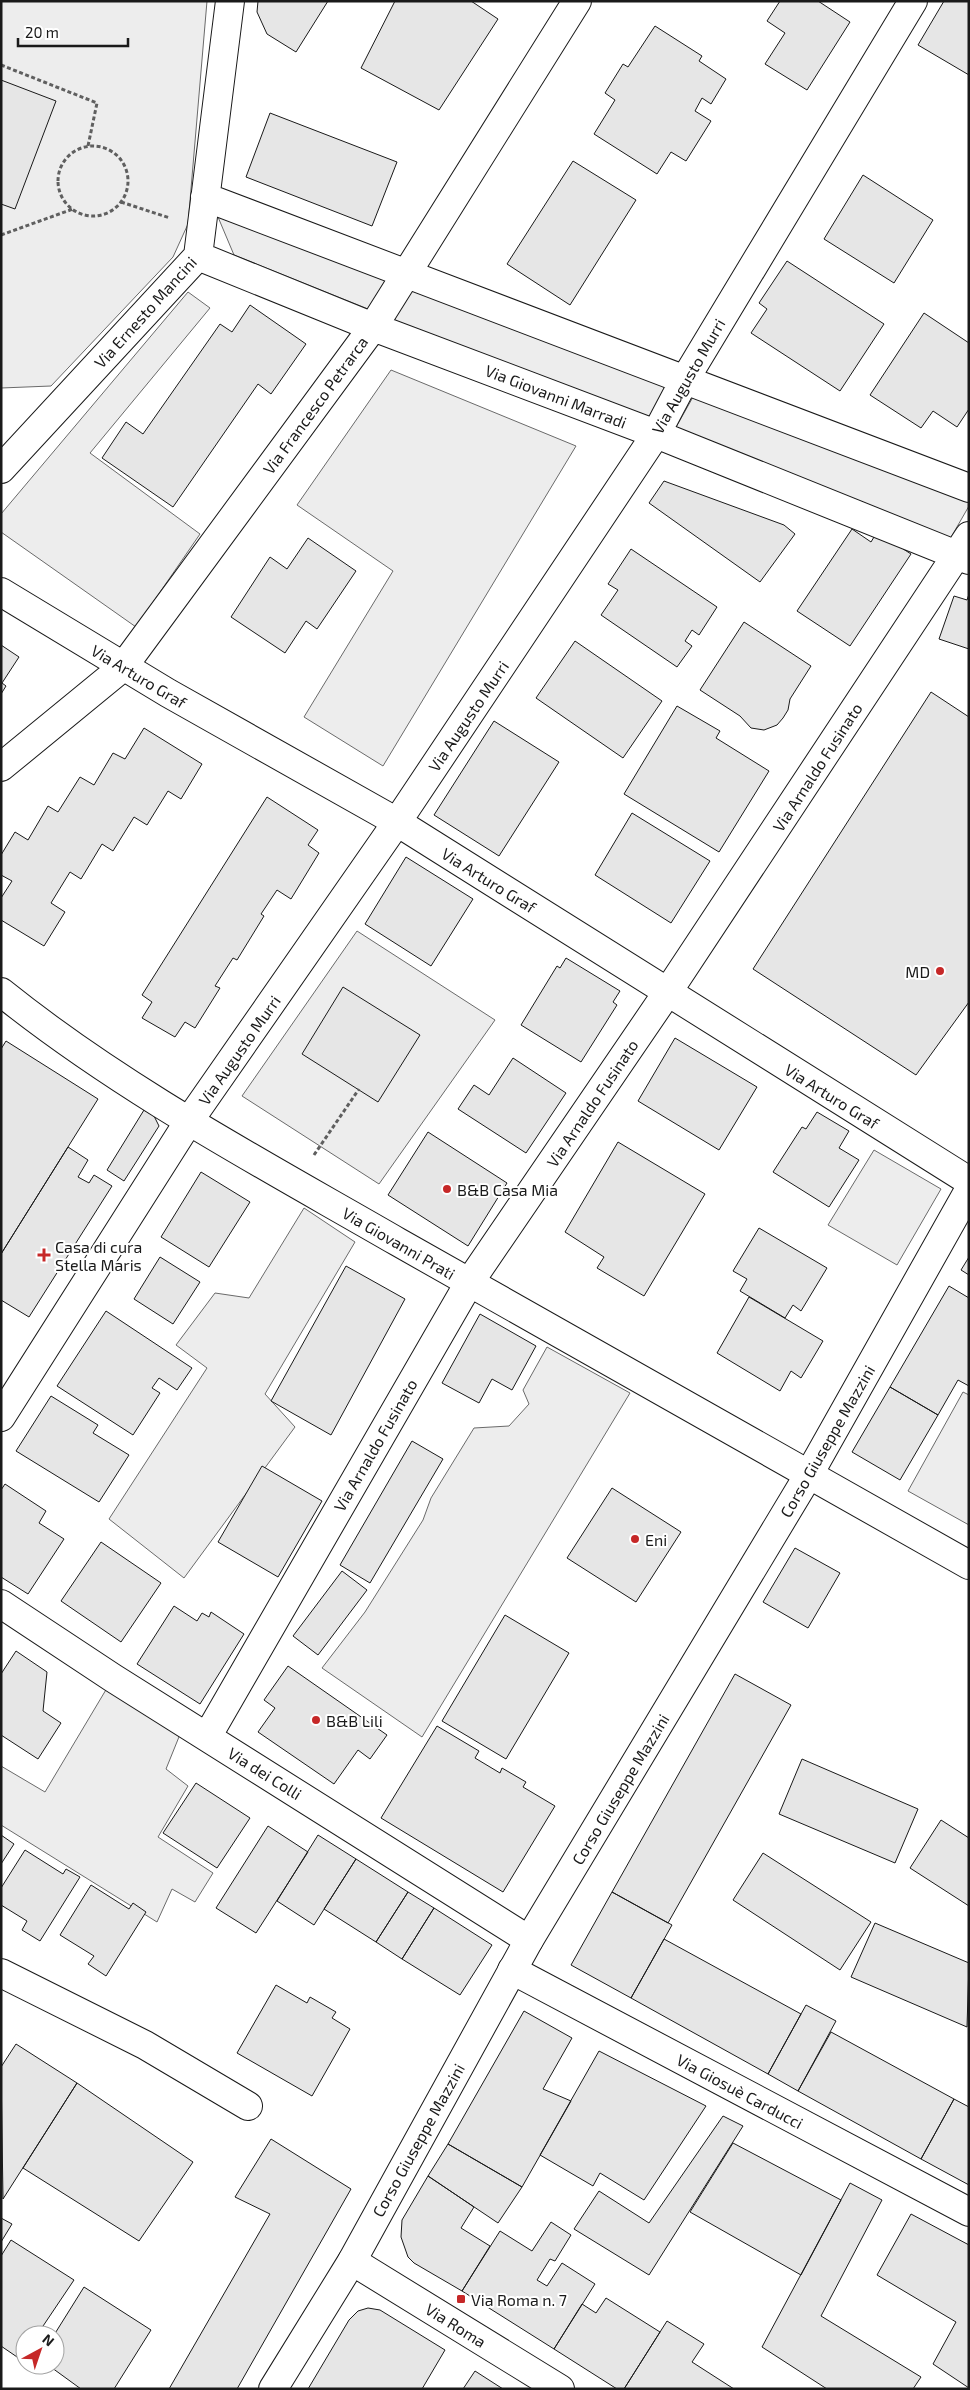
<svg xmlns="http://www.w3.org/2000/svg" width="970" height="2390" font-family="'Exo 2',sans-serif">
<style>
.built{fill:#ededed;stroke:#6a6a6a}
.building{fill:#e6e6e6;stroke:#1a1a1a}
.lines{fill:none;stroke-linecap:round;stroke-linejoin:round}
.minor-casing{stroke:#1a1a1a;stroke-width:30}
.major-casing{stroke:#1a1a1a;stroke-width:30}
.path{stroke:#5f5f5f;stroke-width:3;stroke-dasharray:4 2.5;stroke-linecap:butt}
.minor{stroke:#fff;stroke-width:28}
.major{stroke:#fff;stroke-width:28}
.poi-dot{fill:#c62828;stroke:#fff;stroke-width:2}
.labels{text-anchor:middle;dominant-baseline:central;stroke-width:4;stroke-linejoin:round;paint-order:stroke}
.street-label{font-size:16px;fill:#1a1a1a;stroke:#fff}
.poi-label{font-size:16px;fill:#1a1a1a;stroke:#fff;text-anchor:start}
</style>
<rect width="100%" height="100%" fill="#fff"/>
<!-- built -->
<path class="built" d="M1,1H207L188,224L173,257L51,386L1,388Z
M218,217L387,278L368,309L234,255Z
M414,287L670,387L649,422L393,320Z
M188,292L210,308L90,453L200,534L136,627L1,532V514Z
M391,370L576,446L383,766L304,717L393,571L297,505Z
M693,397L969,502V506L950,539L675,429Z
M357,931L495,1020L379,1184L242,1096Z
M874,1150L941,1189L897,1265L828,1225Z
M304,1208L355,1242L265,1394L295,1427L184,1578L109,1519L207,1368L176,1345L215,1293L249,1298Z
M547,1347L630,1393L422,1737L322,1668L365,1612L423,1520L431,1498L474,1428L509,1426L529,1404L523,1390Z
M963,1392L969,1395V1525L908,1491Z
M113,1678L185,1722L166,1769L188,1786L158,1837L213,1873L195,1902L172,1889L157,1922L1,1825V1766L45,1792Z"/>
<!-- building -->
<path class="building" d="M258,1H328L296,52L267,34L257,12Z
M395,1H471L498,19L439,110L361,68Z
M780,1H818L850,22L807,90L765,64L785,33L767,21Z
M944,1H969V75L918,45Z
M655,26L702,56L699,61L726,79L711,104L702,98L695,111L711,121L686,161L671,152L657,174L594,134L615,100L605,93L623,64L628,67Z
M1,80L56,101L15,209L1,204Z
M270,113L397,162L372,226L246,177Z
M573,161L636,200L570,305L507,264Z
M863,175L933,220L894,283L824,239Z
M787,261L884,324L840,391L751,333L767,309L759,303Z
M250,305L306,344L271,394L258,384L173,507L102,458L126,422L143,434L220,324L232,332Z
M924,313L969,343V409L957,427L933,411L921,428L870,395Z
M664,481L784,525L795,534L760,582L649,503Z
M852,529L871,542L877,532L911,554L850,646L797,611Z
M308,538L356,571L317,629L306,621L285,653L231,617L270,557L287,569Z
M631,549L717,607L699,635L692,630L685,641L692,646L677,667L601,615L618,590L608,584Z
M969,594V649L939,639L954,596L967,600Z
M744,622L811,666L790,699L788,710L783,718L777,725L764,730L751,728L740,716L700,690Z
M575,641L662,701L623,758L536,698Z
M1,645L19,657L2,683L6,686L1,694Z
M931,692L969,717V1002L916,1075L753,969Z
M677,706L720,731L716,738L769,771L719,852L624,794Z
M494,721L559,762L499,856L434,815Z
M144,728L202,764L181,799L168,791L147,825L134,817L113,851L102,844L81,879L70,872L51,903L65,912L44,946L1,920V898L12,881L1,875V855L15,832L28,840L48,806L58,812L80,777L94,785L113,753L125,759Z
M267,797L318,830L308,845L319,853L291,899L277,890L261,914L264,916L237,960L233,958L215,986L220,988L195,1028L185,1022L175,1037L142,1018L152,1002L142,995Z
M632,813L710,861L671,923L595,875Z
M406,857L473,899L431,966L365,924Z
M566,958L620,991L613,1002L617,1005L581,1062L521,1025L557,966L560,968Z
M343,987L420,1035L378,1102L302,1054Z
M675,1038L757,1087L719,1150L638,1101Z
M6,1041L98,1099L1,1254V1049Z
M513,1058L566,1093L526,1153L458,1109L474,1085L489,1095Z
M144,1110L154,1116L159,1126L124,1181L107,1170Z
M817,1112L849,1131L839,1148L859,1160L829,1207L773,1172L802,1127L806,1129Z
M428,1132L507,1183L468,1246L388,1195Z
M618,1142L705,1194L644,1296L597,1268L604,1257L565,1232Z
M68,1147L88,1160L78,1177L89,1183L94,1175L112,1186L29,1317L1,1300V1254Z
M201,1172L250,1202L209,1267L161,1237Z
M759,1228L827,1268L801,1311L793,1305L785,1318L740,1291L747,1279L733,1271Z
M160,1257L200,1282L173,1324L134,1299Z
M969,1257V1275L961,1270Z
M346,1266L405,1299L331,1435L271,1401Z
M949,1286L969,1298V1386L958,1380L938,1415L890,1387Z
M749,1297L823,1341L801,1378L791,1371L780,1391L717,1353Z
M106,1311L192,1368L177,1390L159,1378L152,1388L160,1393L133,1435L57,1386Z
M480,1314L536,1346L512,1390L492,1379L479,1403L442,1383Z
M890,1387L938,1415L900,1480L852,1452Z
M51,1396L98,1425L93,1433L129,1455L99,1502L16,1451Z
M412,1441L443,1459L370,1583L340,1565Z
M262,1466L322,1501L278,1577L218,1542Z
M5,1484L46,1511L39,1523L64,1539L28,1594L1,1577V1490Z
M612,1488L681,1532L636,1602L567,1558Z
M101,1542L161,1583L121,1642L61,1601Z
M795,1548L840,1573L808,1628L763,1602Z
M342,1571L367,1590L318,1655L293,1636Z
M174,1606L197,1621L202,1613L209,1617L211,1612L244,1634L200,1704L137,1664Z
M505,1615L569,1653L506,1759L442,1721Z
M16,1651L47,1672L43,1711L61,1723L38,1759L1,1735V1674Z
M288,1666L387,1735L370,1759L358,1750L334,1784L258,1732L275,1708L264,1700Z
M735,1674L791,1705L668,1923L612,1892Z
M437,1726L479,1751L475,1758L500,1773L502,1768L526,1782L523,1787L555,1806L503,1892L381,1818Z
M802,1759L918,1809L895,1863L779,1814Z
M196,1783L250,1818L217,1868L163,1833Z
M941,1820L969,1838V1906L910,1868Z
M268,1826L308,1852L256,1933L216,1908Z
M1,1835L14,1844L1,1864Z
M318,1835L356,1859L314,1925L277,1901Z
M25,1850L63,1874L66,1869L80,1877L40,1941L22,1930L27,1921L1,1905V1888Z
M763,1853L871,1922L840,1970L733,1900Z
M356,1859L408,1892L376,1942L324,1909Z
M91,1885L129,1909L133,1903L146,1912L106,1976L88,1964L94,1956L60,1935Z
M408,1892L434,1908L402,1959L376,1942Z
M612,1892L672,1925L631,1998L571,1965Z
M434,1908L492,1945L460,1995L402,1959Z
M875,1923L969,1963L967,2027L851,1977Z
M664,1939L801,2014L768,2074L631,1998Z
M276,1985L307,2003L310,1997L336,2012L332,2018L350,2029L312,2096L237,2053Z
M806,2005L836,2021L798,2091L768,2074Z
M524,2011L572,2038L543,2089L571,2101L522,2187L448,2144Z
M831,2032L954,2099L921,2159L798,2091Z
M16,2044L77,2083L3,2199L1,2067Z
M599,2051L706,2106L644,2200L600,2173L593,2186L540,2155Z
M77,2083L193,2162L139,2241L23,2168Z
M954,2099L969,2107V2185L921,2159Z
M723,2116L743,2126L649,2275L574,2229L599,2191L649,2223Z
M271,2139L351,2189L237,2389H169L270,2214L235,2197Z
M733,2143L841,2200L801,2275L690,2212Z
M448,2144L522,2187L498,2223L428,2176Z
M428,2176L474,2207L461,2228L490,2246L462,2291L414,2263L408,2257L401,2237L402,2220Z
M850,2183L882,2200L821,2316L921,2377L913,2389H827L762,2347Z
M911,2214L969,2245V2388L933,2364L956,2322L877,2275Z
M1,2218L12,2224L1,2242Z
M551,2222L571,2235L555,2261L550,2259L537,2280L547,2286L562,2263L595,2284L554,2349L462,2291L500,2231L532,2251Z
M11,2240L74,2280L37,2335H25V2352L20,2359L1,2346V2256Z
M84,2287L151,2330L114,2389H81L48,2365H55L54,2335Z
M606,2298L660,2332L624,2389H617L554,2349L582,2304L596,2313Z
M368,2308L380,2310L445,2350L422,2389H308L349,2320L358,2311Z
M667,2321L704,2344L692,2362L734,2389H624Z
M475,2371L503,2389H463Z"/>
<g class="lines">
<defs>
<path id="minor" d="M205,197L969,488
M198,256L373,327L656,434L969,560
M1,469L198,256L230,1
M1,592L168,693L397,822L969,1181
M1,767L123,667L373,327L577,1
M1,992C123,1090 263,1164 398,1242C588,1351 778,1459 969,1565
M1,1417L189,1121L397,822L656,434L684,381L913,1
M1,1604L113,1678L529,1940
M207,1737L469,1283L667,993L969,536
M512,1970L969,2212
M1,1973L145,2045L248,2106
M352,2261L560,2389"/>
<path id="major" d="M273,2389L352,2261L529,1940L808,1476L969,1190"/>
</defs>
<!-- minor casing -->
<use href="#minor" class="minor-casing"/>
<!-- major casing -->
<use href="#major" class="major-casing"/>
<!-- path -->
<path class="path" d="M1,65L97,103L88,146
M58 181a35 35 0 1 1 70 0a35 35 0 1 1-70 0Z
M121,202L170,218
M1,235L73,209
M314,1155L359,1089"/>
<!-- minor -->
<use href="#minor" class="minor"/>
<!-- major -->
<use href="#major" class="major"/>
</g>
<!-- markers -->
<g class="poi-dot">
<circle cx="940" cy="971" r="5"/>
<circle cx="447" cy="1189" r="5"/>
<path d="M41.5 1247.5h5v5h5v5h-5v5h-5v-5h-5v-5h5z"/>
<circle cx="635" cy="1539" r="5"/>
<circle cx="316" cy="1720" r="5"/>
<rect x="456" y="2294" width="10" height="10" rx="2.5"/>
</g>
<g class="labels">
<!-- street labels -->
<g class="street-label">
<text transform="translate(145 312) rotate(-48)">Via Ernesto Mancini</text>
<text transform="translate(688 376) rotate(-60)">Via Augusto Murri</text>
<text transform="translate(556 396) rotate(21)">Via Giovanni Marradi</text>
<text transform="translate(315 405) rotate(-54)">Via Francesco Petrarca</text>
<text transform="translate(139 676) rotate(31)">Via Arturo Graf</text>
<text transform="translate(468 716) rotate(-56)">Via Augusto Murri</text>
<text transform="translate(817 767) rotate(-57)">Via Arnaldo Fusinato</text>
<text transform="translate(489 880) rotate(32)">Via Arturo Graf</text>
<text transform="translate(239 1050) rotate(-55)">Via Augusto Murri</text>
<text transform="translate(832 1096) rotate(32)">Via Arturo Graf</text>
<text transform="translate(592 1103) rotate(-56)">Via Arnaldo Fusinato</text>
<text transform="translate(399 1243) rotate(30)">Via Giovanni Prati</text>
<text transform="translate(827 1441) rotate(-60)">Corso Giuseppe Mazzini</text>
<text transform="translate(375 1445) rotate(-60)">Via Arnaldo Fusinato</text>
<text transform="translate(265 1773) rotate(32)">Via dei Colli</text>
<text transform="translate(620 1789) rotate(-59)">Corso Giuseppe Mazzini</text>
<text transform="translate(740 2091) rotate(28)">Via Giosuè Carducci</text>
<text transform="translate(418 2140) rotate(-61)">Corso Giuseppe Mazzini</text>
<text transform="translate(456 2325) rotate(32)">Via Roma</text>
</g>
<!-- poi labels -->
<g class="poi-label">
<text x="930" y="971" text-anchor="end">MD</text>
<text x="457" y="1189">B&amp;B Casa Mia</text>
<text x="55" y="1246">Casa di cura<tspan x="55" dy="18">Stella Maris</tspan></text>
<text x="645" y="1539">Eni</text>
<text x="326" y="1720">B&amp;B Lili</text>
<text x="471" y="2299">Via Roma n. 7</text>
</g>
</g>
<!-- border -->
<rect width="970" height="2390" fill="none" stroke="#1a1a1a" stroke-width="5"/>
<!-- north arrow -->
<g transform="translate(40 2350) rotate(40)"><circle r="24" fill="#ffffff" stroke="#a3a3a3"/>
<path d="M0-4L9 19L0 12L-9 19Z" fill="#c62828"/>
<text y="-8" font-size="14" font-weight="bold" text-anchor="middle" fill="#1a1a1a">N</text>
</g>
<!-- scale -->
<path d="M18 38v8h110v-8" fill="none" stroke="#1a1a1a" stroke-width="2.5"/>
<text x="25" y="38" font-size="15" fill="#1a1a1a" stroke="#ffffff" stroke-width="4" paint-order="stroke">20 m</text>
</svg>
